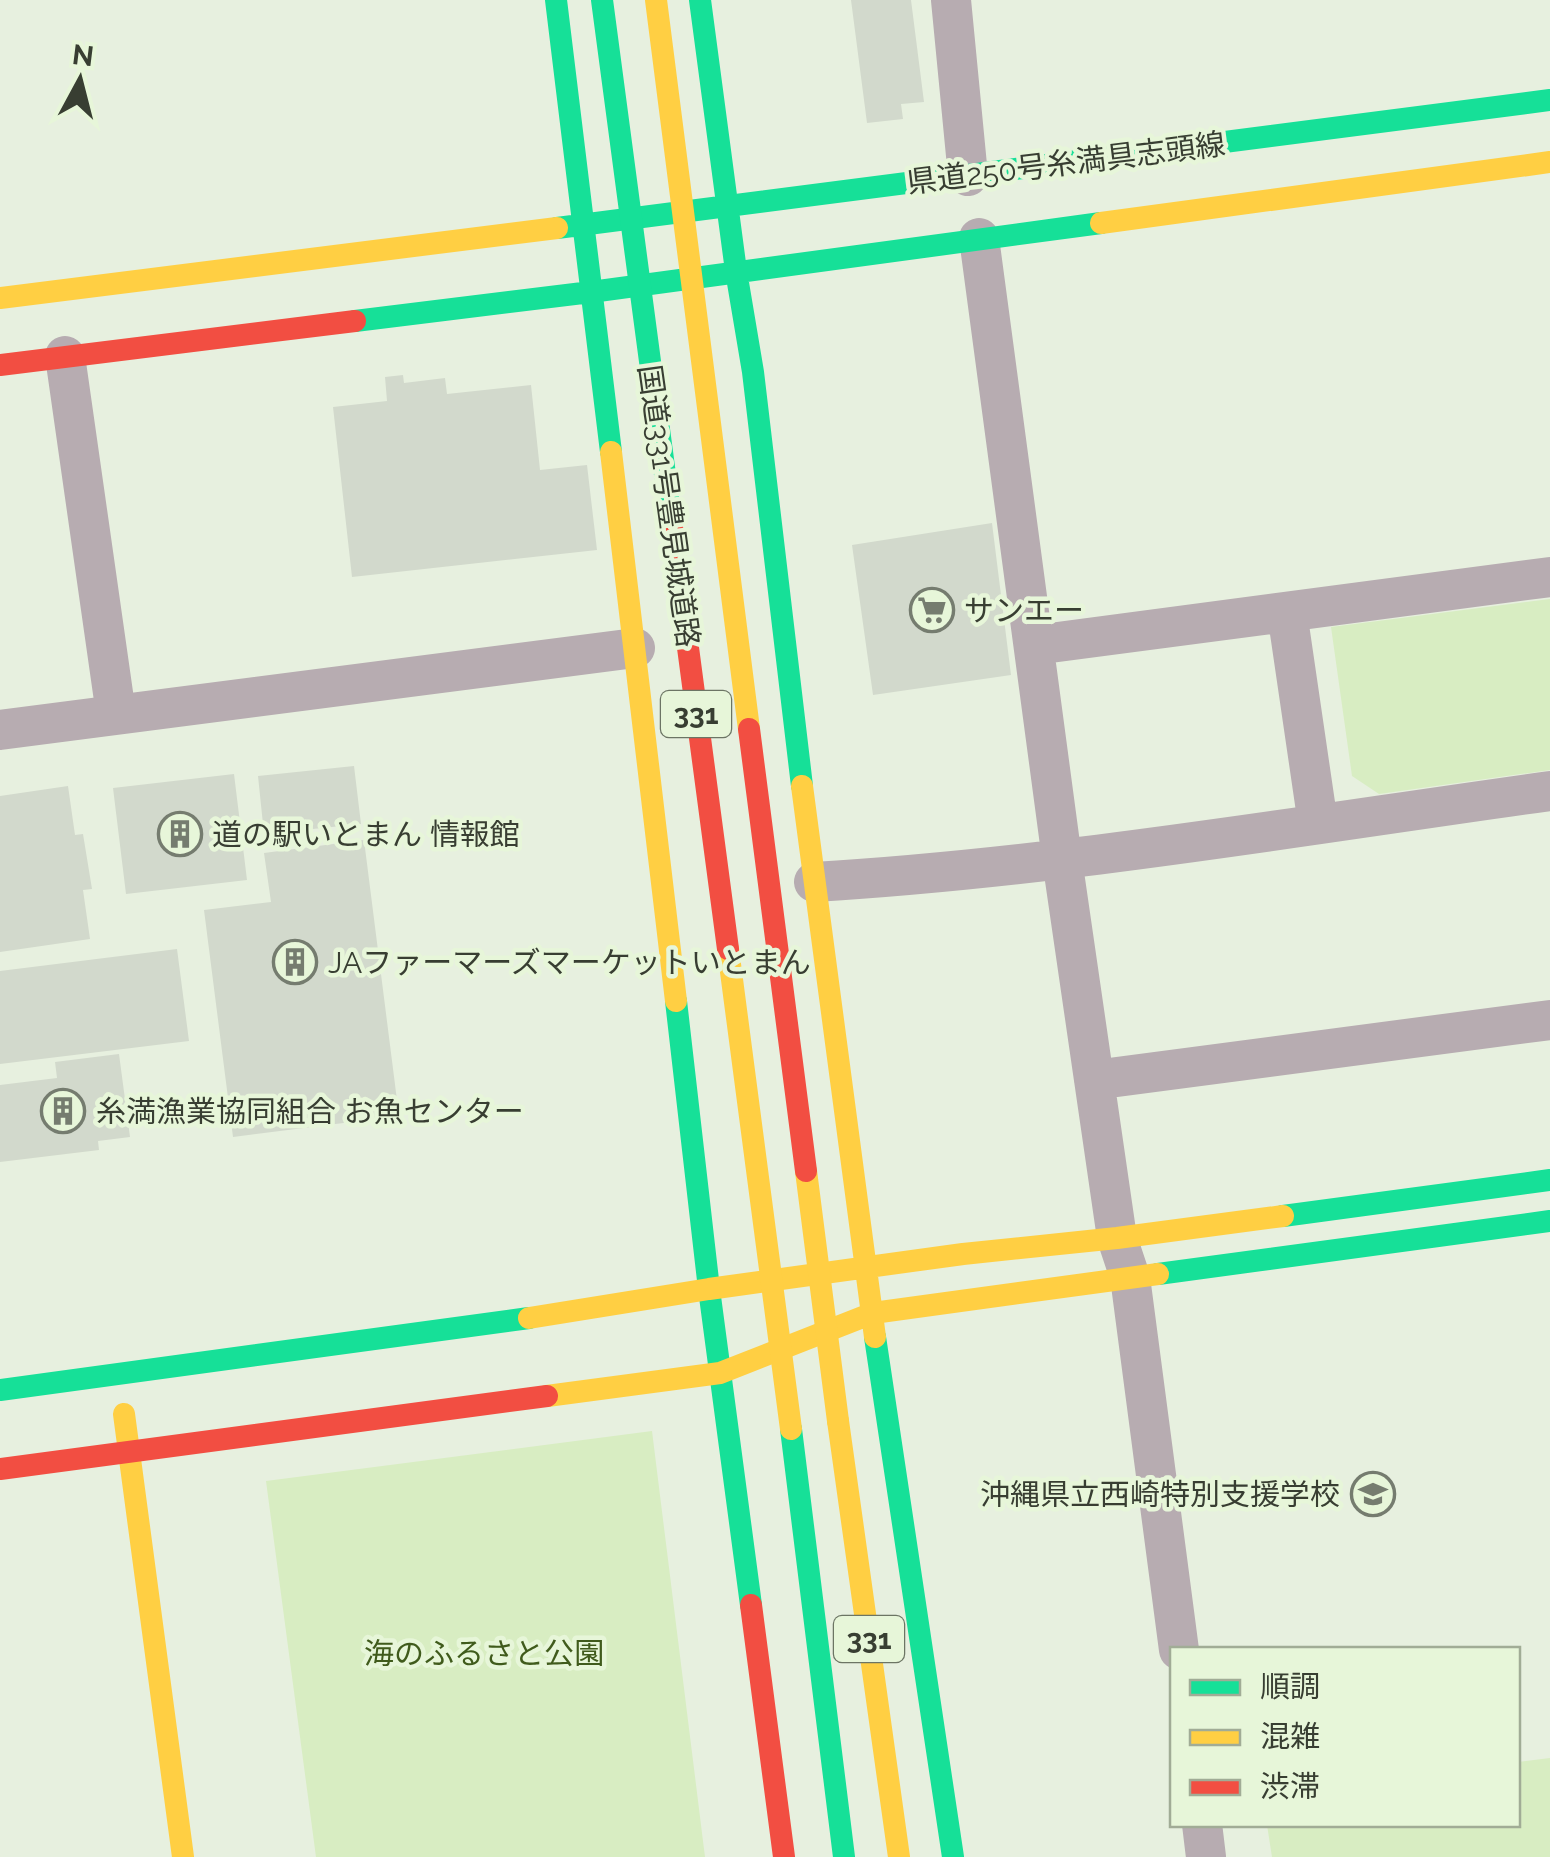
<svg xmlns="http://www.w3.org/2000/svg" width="1550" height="1857" font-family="Raleway,'Noto Sans JP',sans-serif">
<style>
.green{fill:#d8edc2}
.building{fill:#d2d9cc}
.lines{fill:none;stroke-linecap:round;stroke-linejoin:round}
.street{stroke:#b7acb1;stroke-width:40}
.fast{stroke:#16e098;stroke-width:22}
.slow{stroke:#ffcf43;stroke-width:22}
.jam{stroke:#f24e42;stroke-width:22}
.fast-bridge{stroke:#16e098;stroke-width:22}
.slow-bridge{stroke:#ffcf43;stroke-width:22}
.jam-bridge{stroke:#f24e42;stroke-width:22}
.labels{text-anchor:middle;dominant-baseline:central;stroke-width:9;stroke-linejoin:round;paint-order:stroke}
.shield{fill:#e7f6d9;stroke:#6c7564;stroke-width:2.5}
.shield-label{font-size:28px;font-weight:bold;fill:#383e32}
.street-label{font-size:30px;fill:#383e32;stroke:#e7f6d9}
.poi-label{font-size:30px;fill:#383e32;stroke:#e7f6d9;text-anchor:start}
.park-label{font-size:30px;fill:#405b1c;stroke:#e7f6d9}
</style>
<rect width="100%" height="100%" fill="#e7f0df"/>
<!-- green -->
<path class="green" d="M1550,599V770L1379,794L1352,776L1331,627Z
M652,1431L705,1857H316L266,1481Z
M1550,1758V1857H1272L1267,1825L1518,1824V1762Z"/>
<!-- building -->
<path class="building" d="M851,0H911L924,102L901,104L903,119L867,123Z
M403,375L404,383L445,378L447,394L531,385L540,470L587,465L597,550L352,577L333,407L387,401L385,377Z
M992,523L1011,675L873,695L852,545Z
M354,766L361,824L264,834L258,776Z
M234,774L247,880L126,894L113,788Z
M68,786L75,835L83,834L92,889L83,890L90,939L0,952V796Z
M364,840L399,1116L233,1137L204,910L271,902L264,853Z
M177,949L189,1041L0,1064V971Z
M119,1054L130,1137L98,1141L99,1150L0,1162V1085L57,1078L55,1062Z"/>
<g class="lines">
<!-- street -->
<path class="street" d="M951,0L968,176
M979,238L1062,859L1117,1238L1130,1277L1179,1650
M65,356L116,714
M1287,612L1318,824
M1035,645L1550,577
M0,730L635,648
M814,882C1060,867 1305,825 1550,791
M1094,1080L1550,1020
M1202,1824L1206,1857"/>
<!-- fast -->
<path class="fast" d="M556,0L611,452
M700,0L736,271L753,372L802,786
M557,228L1550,100
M355,321L591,292L1101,223
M676,1001L709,1289L751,1605
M1283,1216L1550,1180
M1158,1274L1550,1221
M875,1337L953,1857
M0,1390L529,1318
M791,1429L844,1857"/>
<!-- slow -->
<path class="slow" d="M1101,223L1550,162
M0,298L557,228
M611,452L676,1001
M802,786L875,1337
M529,1318L709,1289L963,1254L1117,1238L1283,1216
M547,1396L720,1373L873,1313L1158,1274
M124,1414L183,1857
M838,1421L899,1857"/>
<!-- jam -->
<path class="jam" d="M0,365L355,321
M0,1469L547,1396
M751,1605L784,1857"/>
<!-- fast-bridge -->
<path class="fast-bridge" d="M602,0L670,512"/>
<!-- slow-bridge -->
<path class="slow-bridge" d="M656,0L749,729
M728,949L791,1429
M806,1171L838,1421"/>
<!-- jam-bridge -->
<path class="jam-bridge" d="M670,512L728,949
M749,729L806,1171"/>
</g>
<!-- icons -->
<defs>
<symbol id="supermarket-ring" viewBox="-11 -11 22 22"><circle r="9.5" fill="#e7f6d9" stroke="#757c6f" stroke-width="1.5"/><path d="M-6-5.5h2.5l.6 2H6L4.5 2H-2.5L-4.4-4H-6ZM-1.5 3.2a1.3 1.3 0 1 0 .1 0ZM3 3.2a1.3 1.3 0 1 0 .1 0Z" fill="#757c6f"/></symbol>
<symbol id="building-ring" viewBox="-11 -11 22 22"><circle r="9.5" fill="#e7f6d9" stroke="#757c6f" stroke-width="1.5"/><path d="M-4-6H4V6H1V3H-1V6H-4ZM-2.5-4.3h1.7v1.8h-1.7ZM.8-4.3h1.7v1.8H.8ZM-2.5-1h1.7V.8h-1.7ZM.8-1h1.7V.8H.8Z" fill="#757c6f"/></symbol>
<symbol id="school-ring" viewBox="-11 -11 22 22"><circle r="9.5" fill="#e7f6d9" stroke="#757c6f" stroke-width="1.5"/><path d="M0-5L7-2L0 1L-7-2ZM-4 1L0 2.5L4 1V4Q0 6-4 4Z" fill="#757c6f"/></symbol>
</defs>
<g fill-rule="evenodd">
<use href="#supermarket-ring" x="907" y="585" width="50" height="50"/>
<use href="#building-ring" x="155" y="809" width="50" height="50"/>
<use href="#building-ring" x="270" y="937" width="50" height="50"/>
<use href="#building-ring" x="38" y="1086" width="50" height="50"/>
<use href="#school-ring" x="1348" y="1469" width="50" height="50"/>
</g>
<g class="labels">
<!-- shield labels -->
<g class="shield">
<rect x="661" y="691" width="70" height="46" rx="8"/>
<rect x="834" y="1616" width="70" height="46" rx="8"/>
</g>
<g class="shield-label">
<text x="696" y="714">331</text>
<text x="869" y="1639">331</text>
</g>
<!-- street labels -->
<g class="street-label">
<text transform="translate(1066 163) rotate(-7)">県道250号糸満具志頭線</text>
<text transform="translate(669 506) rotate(82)">国道331号豊見城道路</text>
</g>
<!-- poi labels -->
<g class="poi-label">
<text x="964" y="610">サンエー</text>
<text x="212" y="834">道の駅いとまん 情報館</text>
<text x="328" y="962">JAファーマーズマーケットいとまん</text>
<text x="96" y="1111">糸満漁業協同組合 お魚センター</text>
<text x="1340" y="1494" text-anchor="end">沖縄県立西崎特別支援学校</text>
</g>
<!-- park labels -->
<g class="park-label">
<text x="484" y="1653">海のふるさと公園</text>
</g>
</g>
<!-- legend -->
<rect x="1170" y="1647" width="350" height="180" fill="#e7f6d9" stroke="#a1ac96" stroke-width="2.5"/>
<rect x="1190" y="1680" width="50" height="15" fill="#16e098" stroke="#a1ac96" stroke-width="2.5"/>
<text x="1260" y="1697" font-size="30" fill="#383e32">順調</text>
<rect x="1190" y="1730" width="50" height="15" fill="#ffcf43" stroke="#a1ac96" stroke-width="2.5"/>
<text x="1260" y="1747" font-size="30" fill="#383e32">混雑</text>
<rect x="1190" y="1780" width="50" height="15" fill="#f24e42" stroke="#a1ac96" stroke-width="2.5"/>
<text x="1260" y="1797" font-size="30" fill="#383e32">渋滞</text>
<!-- north arrow -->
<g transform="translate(80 80) rotate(7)" stroke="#e7f6d9" stroke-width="8" paint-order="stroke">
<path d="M0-8L18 38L0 25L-18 38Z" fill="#383e32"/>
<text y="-15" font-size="28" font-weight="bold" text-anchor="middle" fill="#383e32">N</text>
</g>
</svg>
